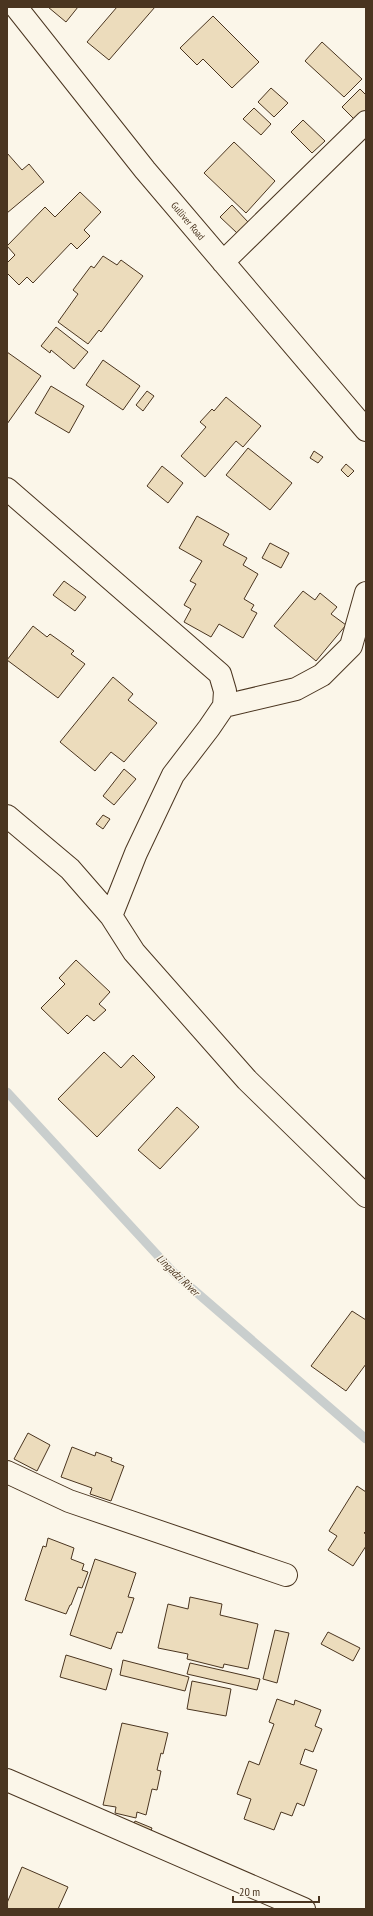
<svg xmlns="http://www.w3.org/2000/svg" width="373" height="1916" font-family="'PT Sans Narrow',sans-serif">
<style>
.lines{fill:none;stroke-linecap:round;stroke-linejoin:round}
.stream{stroke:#c9cecd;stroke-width:9}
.building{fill:#ecdcbc;stroke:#4a3520}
.minor-casing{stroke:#4a3520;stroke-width:24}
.minor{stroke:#fbf6e9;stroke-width:22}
.labels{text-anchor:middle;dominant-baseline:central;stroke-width:3;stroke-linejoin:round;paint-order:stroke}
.street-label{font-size:10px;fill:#4a3520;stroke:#fbf6e9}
.water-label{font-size:11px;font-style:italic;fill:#4a3520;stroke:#fbf6e9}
</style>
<rect width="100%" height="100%" fill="#fbf6e9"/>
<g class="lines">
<!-- stream -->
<path class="stream" d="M7,1092L173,1272L366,1439"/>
</g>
<!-- building -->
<path class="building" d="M48,7H78L66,22Z
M117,7H155L109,60L87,42Z
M213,16L259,62L232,88L203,59L197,65L180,48Z
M322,42L362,79L344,97L305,61Z
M271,88L288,103L274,117L258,102Z
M360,89L366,95V113L357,122L342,107Z
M254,108L271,124L261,135L243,119Z
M303,120L325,141L312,153L291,132Z
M234,142L275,181L246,213L204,173Z
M7,153L22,170L29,164L44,182L7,213Z
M80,192L101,212L84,230L90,236L77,249L71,243L33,283L27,277L19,285L7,273V263L15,255L7,246L45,207L55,217Z
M232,205L248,222L237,233L220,217Z
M103,256L117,265L121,260L143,276L101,332L99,330L88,344L58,322L78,294L73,290L91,266L94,268Z
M56,327L88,352L74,369L51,350L50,353L41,346Z
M7,352L41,376L7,424Z
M103,360L140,386L123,410L86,385Z
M51,386L84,406L69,433L35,413Z
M147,391L154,396L143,411L136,405Z
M226,397L261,426L243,447L236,441L205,477L181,456L206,427L200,422L212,409L214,411Z
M248,448L292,483L270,510L226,475Z
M314,451L323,457L318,463L310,458Z
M346,464L354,471L348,477L341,470Z
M162,466L183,483L168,503L147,486Z
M197,516L229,534L223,545L247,558L243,565L258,574L244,599L254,605L251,610L257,613L243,638L219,624L211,637L184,622L191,609L184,605L196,584L190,581L202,561L179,548Z
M270,543L289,553L281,568L262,558Z
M64,581L86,597L75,611L53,595Z
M303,591L315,600L320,593L337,607L331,614L346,625L316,661L274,626Z
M33,626L47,637L50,634L74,651L71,654L85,664L58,698L7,660Z
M113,677L133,694L128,700L157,723L124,762L111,752L95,771L60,742Z
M124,769L136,779L114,805L103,796Z
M103,815L110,819L103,829L96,824Z
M76,960L110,992L99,1004L106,1010L94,1021L87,1015L68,1034L41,1008L65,984L59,978Z
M104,1052L121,1068L133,1055L155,1077L97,1137L58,1099Z
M177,1107L199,1127L160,1169L138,1150Z
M352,1311L366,1320V1364L346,1391L311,1366Z
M28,1433L50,1445L37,1471L14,1459Z
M72,1447L95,1456L96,1452L112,1458L111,1461L124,1466L111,1501L90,1494L92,1488L61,1477Z
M357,1486L366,1492V1531L364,1533L366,1534V1546L353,1566L328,1550L337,1536L329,1531Z
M48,1538L74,1548L71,1559L84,1564L82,1570L88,1572L82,1588L78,1587L71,1605H70L66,1614L25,1600L43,1546L46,1547Z
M95,1559L136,1573L128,1597L134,1598L122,1633L117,1632L111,1649L70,1635Z
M190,1597L222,1604L220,1615L258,1624L248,1669L224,1664L223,1668L187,1659L188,1654L158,1648L168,1604L188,1609Z
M275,1630L289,1633L277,1683L263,1679Z
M328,1632L360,1648L353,1661L321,1644Z
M66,1655L112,1669L106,1690L60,1677Z
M123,1660L189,1677L185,1691L120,1675Z
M190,1663L260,1679L257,1690L187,1674Z
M192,1681L231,1689L226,1716L187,1709Z
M277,1699L294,1705L295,1700L321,1710L315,1726L322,1729L313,1752L305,1749L300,1764L317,1770L304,1806L297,1803L292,1816L281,1812L274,1830L244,1819L251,1799L237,1794L249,1761L259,1765L274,1724L269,1722Z
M122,1723L168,1733L163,1754L161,1753L157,1770L161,1771L157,1790L152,1789L146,1815L137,1812L136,1818L115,1813L116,1807L103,1805Z
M135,1821L152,1828L148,1838L131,1831Z
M22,1867L68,1887L58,1909H7V1903Z"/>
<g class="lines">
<defs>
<path id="minor" d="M16,7L145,170L366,430
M223,262L366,122
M7,489L220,674L225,691L224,706L209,728L173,775L136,853L111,916L134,952L247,1080L366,1196
M224,706L296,689L322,675L351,646L366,593
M7,816L70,869L111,916
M7,1472L69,1501L286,1575
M7,1780L304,1909"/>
</defs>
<!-- minor casing -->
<use href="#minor" class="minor-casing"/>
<!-- minor -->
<use href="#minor" class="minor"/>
</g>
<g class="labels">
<!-- street labels -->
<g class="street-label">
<text transform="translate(188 221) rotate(50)">Gulliver Road</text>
</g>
<!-- water labels -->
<g class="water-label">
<text transform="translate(178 1275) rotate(44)">Lingadzi River</text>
</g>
</g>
<!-- border -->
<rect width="373" height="1916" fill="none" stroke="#4a3520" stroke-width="16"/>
<!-- scale -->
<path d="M233 1896v6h86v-6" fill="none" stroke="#4a3520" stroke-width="2"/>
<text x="239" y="1896" font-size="12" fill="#4a3520" stroke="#fbf6e9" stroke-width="3" paint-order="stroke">20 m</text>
</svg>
